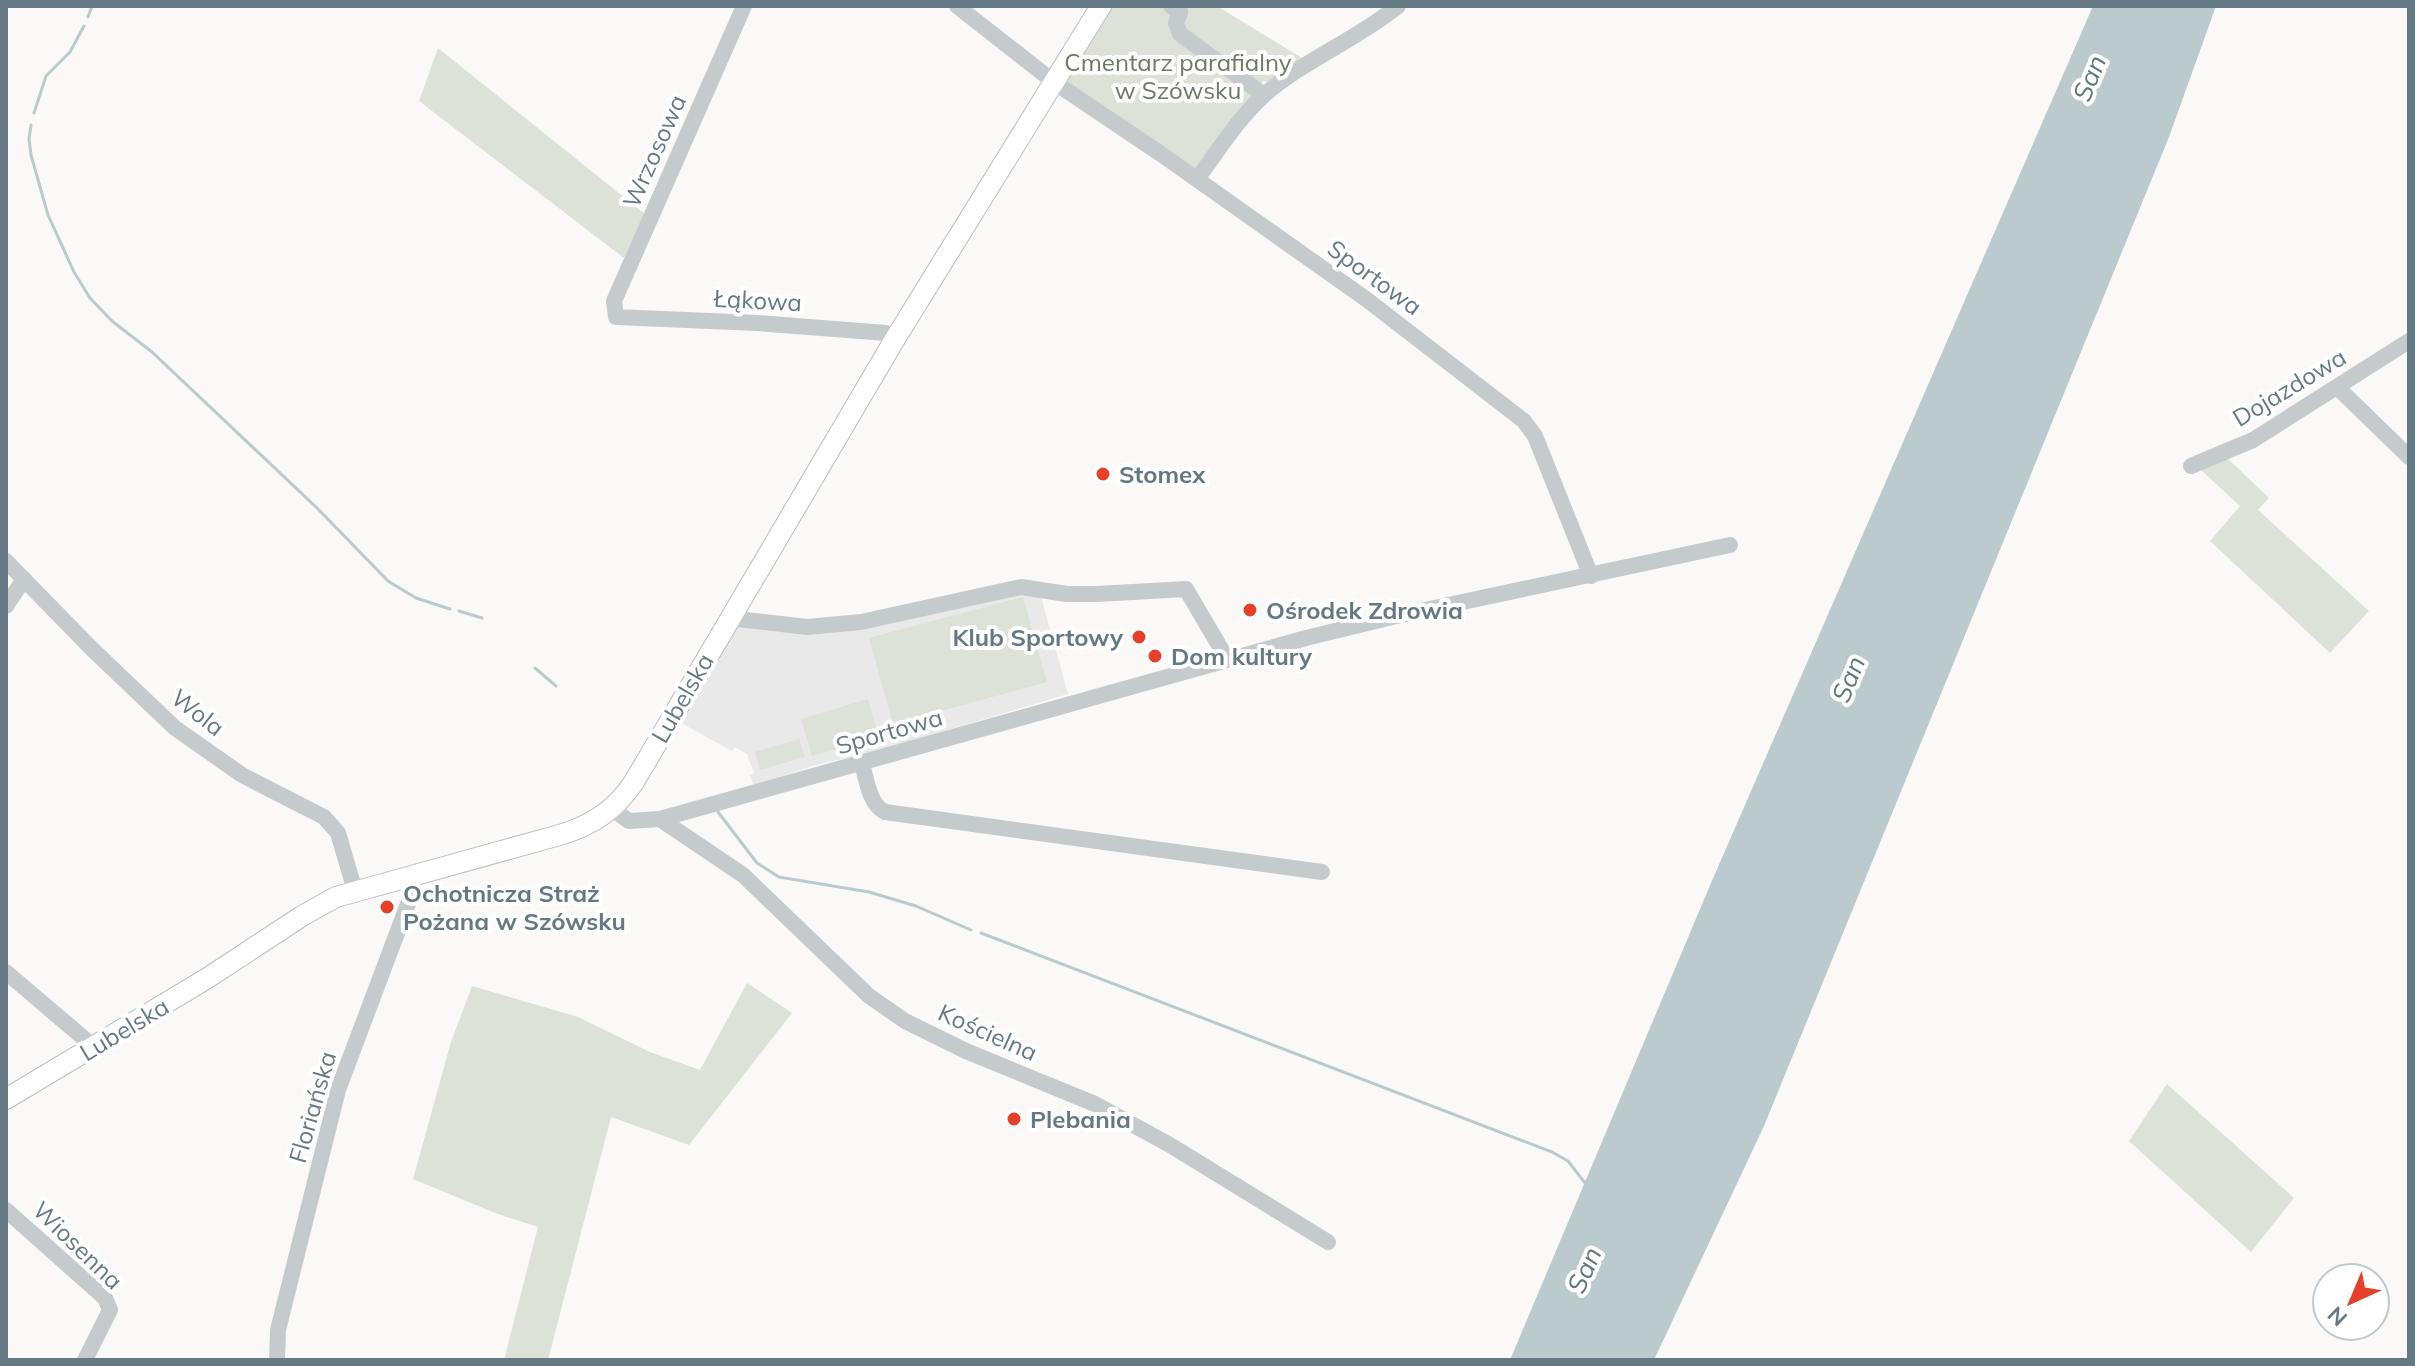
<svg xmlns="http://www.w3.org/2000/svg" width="2415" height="1366" font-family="Mulish,sans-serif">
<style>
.built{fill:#e8e9e8}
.green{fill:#dce2d8}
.water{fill:#bbcacc}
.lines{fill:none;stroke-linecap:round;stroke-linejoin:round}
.stream{stroke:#bbcacc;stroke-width:3}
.major-casing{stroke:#b9bec1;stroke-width:22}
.minor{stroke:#c5cbcd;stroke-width:16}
.major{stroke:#fff;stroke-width:20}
.poi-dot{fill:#e7402a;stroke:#fff;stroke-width:3}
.labels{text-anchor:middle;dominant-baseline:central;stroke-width:8;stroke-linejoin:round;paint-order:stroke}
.park-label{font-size:24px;fill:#6a7a63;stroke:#fff}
.street-label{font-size:24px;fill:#647983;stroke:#fff}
.poi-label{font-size:24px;font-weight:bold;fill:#647983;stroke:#fff;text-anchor:start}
.water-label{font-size:26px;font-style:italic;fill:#5f787c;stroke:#fff}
</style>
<rect width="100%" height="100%" fill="#faf9f7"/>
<!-- built -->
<path class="built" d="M1026,591L1041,597L1068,694L890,747L812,766L754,786L750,775L754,773L747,754L735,747L732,751L681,723L736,626L805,631Z"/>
<!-- green -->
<path class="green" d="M1113,6H1217L1302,58L1268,82L1263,81L1202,167L1193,168L1062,83Z
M438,48L645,214L624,258L419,101Z
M2226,457L2269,498L2258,510L2369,611L2330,653L2210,541L2240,506L2201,470Z
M1023,597L1047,682L893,724L869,638Z
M868,699L879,736L812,756L801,719Z
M799,739L805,757L760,770L755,752Z
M747,983L792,1013L689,1145L611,1117L548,1360H504L538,1227L495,1213L413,1179L451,1042L472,986L578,1017L650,1052L700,1070Z
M2167,1084L2294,1198L2251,1252L2129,1141Z"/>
<!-- water -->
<path class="water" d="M2093,6H2216L2169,137L1764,1126L1654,1360H1510L1711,883Z"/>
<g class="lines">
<!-- stream -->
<path class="stream" d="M88,17L92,6
M34,113L46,76L70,52L84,26
M31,125L29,139L31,155L48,215L74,272L90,298L112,321L152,352L317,508L388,581L416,598L450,609
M459,611L482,618
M535,668L556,686
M718,812L757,863L779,877L869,892L916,906L971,930
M981,933L1552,1152L1568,1161L1585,1183"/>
<defs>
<path id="major" d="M6,1099L206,979L302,916L336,897L563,834C594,824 616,809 634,782L895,339L1101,6"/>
</defs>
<!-- major casing -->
<use href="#major" class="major-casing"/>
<!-- minor -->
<path class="minor" d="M744,6L614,301L616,317L757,323L886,333L895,339
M957,6L1054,82L1161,154L1366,299L1524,421L1535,436L1591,576
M1171,6L1180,12L1176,23L1180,34L1264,95
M1197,179C1218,151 1237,120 1263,96C1304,60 1356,40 1398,6
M2337,387L2409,457
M2191,466L2253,440L2409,341
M6,561L93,650L175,728L242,775L324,817L338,833L355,891
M6,606L24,579
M729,618L807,627L861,622L1021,587L1067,594H1097L1186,589L1227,659
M862,764C867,780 869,804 885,812L1322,872
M612,809L629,821L660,819L1306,638L1392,617L1730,545
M660,819L743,875L869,996L905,1021L966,1051L1095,1104L1170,1145L1328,1242
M6,972L94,1047
M6,1210L105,1298L110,1310L85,1360
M277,1360L278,1330L338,1090L411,896L416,874"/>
<!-- major -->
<use href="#major" class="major"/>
</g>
<!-- markers -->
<g class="poi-dot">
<circle cx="1103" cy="474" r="8"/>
<circle cx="1250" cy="610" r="8"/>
<circle cx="1139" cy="637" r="8"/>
<circle cx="1155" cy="656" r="8"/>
<circle cx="387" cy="907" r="8"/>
<circle cx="1014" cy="1119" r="8"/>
</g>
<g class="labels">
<!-- park labels -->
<g class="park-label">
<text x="1178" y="62">Cmentarz parafialny<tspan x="1178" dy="28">w Szówsku</tspan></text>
</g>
<!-- street labels -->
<g class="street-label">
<text transform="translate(654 151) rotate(-66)">Wrzosowa</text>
<text transform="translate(1375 277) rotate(36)">Sportowa</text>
<text transform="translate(758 300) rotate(3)">Łąkowa</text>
<text transform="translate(2289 387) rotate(-31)">Dojazdowa</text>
<text transform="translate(682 698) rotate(-60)">Lubelska</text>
<text transform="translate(198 712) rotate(38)">Wola</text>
<text transform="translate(889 731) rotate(-16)">Sportowa</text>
<text transform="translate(124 1029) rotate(-31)">Lubelska</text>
<text transform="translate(988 1032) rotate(24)">Kościelna</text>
<text transform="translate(312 1107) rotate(-74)">Floriańska</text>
<text transform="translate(78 1245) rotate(44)">Wiosenna</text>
</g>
<!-- poi labels -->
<g class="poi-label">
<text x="1119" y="474">Stomex</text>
<text x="1266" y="610">Ośrodek Zdrowia</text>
<text x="1123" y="637" text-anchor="end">Klub Sportowy</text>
<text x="1171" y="656">Dom kultury</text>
<text x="403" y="893">Ochotnicza Straż<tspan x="403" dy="28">Pożana w Szówsku</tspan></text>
<text x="1030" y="1119">Plebania</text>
</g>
<!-- water labels -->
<g class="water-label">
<text transform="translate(2089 78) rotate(-68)">San</text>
<text transform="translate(1848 679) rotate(-68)">San</text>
<text transform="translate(1584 1270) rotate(-66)">San</text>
</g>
</g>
<!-- border -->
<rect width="2415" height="1366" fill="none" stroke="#647983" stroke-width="16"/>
<!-- north arrow -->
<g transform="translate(2351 1302) rotate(224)"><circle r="38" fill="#ffffff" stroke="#c1c9cd" stroke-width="2"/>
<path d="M0-6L14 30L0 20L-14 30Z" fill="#e7402a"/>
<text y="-12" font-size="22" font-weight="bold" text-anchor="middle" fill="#647983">N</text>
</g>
</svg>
